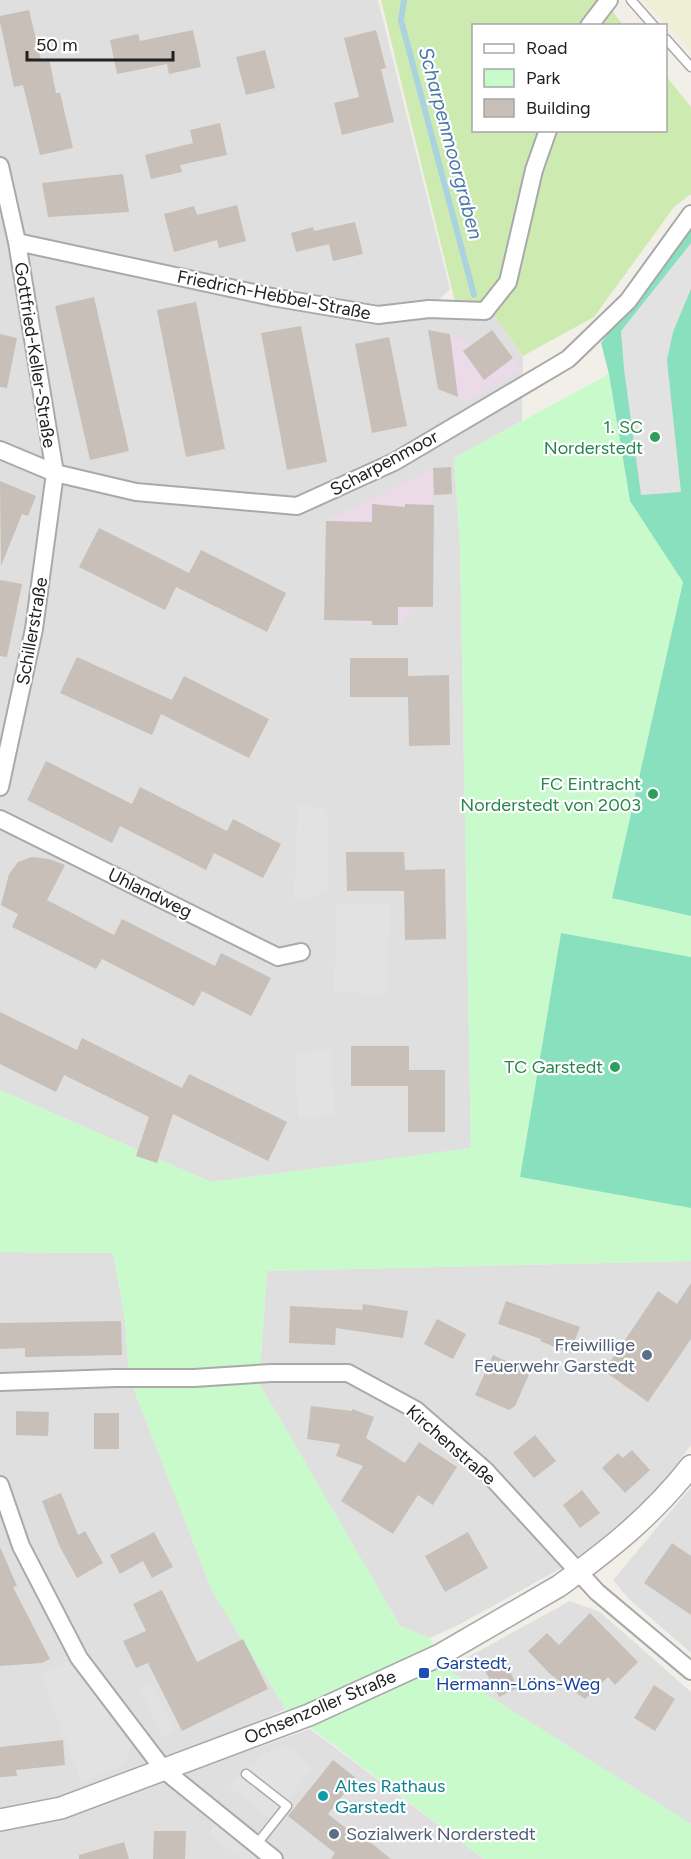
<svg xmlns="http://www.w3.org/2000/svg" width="691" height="1859" font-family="Figtree,sans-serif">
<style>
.residential{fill:#e0dfdf}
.industrial{fill:#ebdbe8}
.farmland{fill:#eef0d5}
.grass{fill:#cdebb0}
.park{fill:#c8facc}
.pitch{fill:#88e0be}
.parking{fill:#e2e2e2}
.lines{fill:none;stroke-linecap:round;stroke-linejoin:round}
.stream{stroke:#aad3df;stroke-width:6}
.building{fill:#c7bfb8}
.service-casing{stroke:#a9a9a9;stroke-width:11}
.minor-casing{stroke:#a9a9a9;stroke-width:20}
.tertiary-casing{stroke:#a9a9a9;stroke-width:24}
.service{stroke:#fff;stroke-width:8}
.minor{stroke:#fff;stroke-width:16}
.tertiary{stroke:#fff;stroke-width:21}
.leisure-dot{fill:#2e9e5b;stroke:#fff;stroke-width:2}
.service-dot{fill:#5c6f8a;stroke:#fff;stroke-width:2}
.transit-dot{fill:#1a4fb4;stroke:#fff;stroke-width:2}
.culture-dot{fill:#0f9aa8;stroke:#fff;stroke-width:2}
.labels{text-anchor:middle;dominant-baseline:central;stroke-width:4.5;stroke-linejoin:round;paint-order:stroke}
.street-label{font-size:18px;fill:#222;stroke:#fff}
.leisure-label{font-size:18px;fill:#27864d;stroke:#fff;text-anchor:end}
.service-label{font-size:18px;fill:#4e5e75;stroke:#fff;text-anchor:end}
.transit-label{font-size:18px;fill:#164399;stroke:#fff;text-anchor:start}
.culture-label{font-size:18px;fill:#0d838f;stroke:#fff;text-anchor:start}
.water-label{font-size:20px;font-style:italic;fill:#4a7aab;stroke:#fff}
</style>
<rect width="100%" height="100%" fill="#f2efe9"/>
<!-- residential -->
<path class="residential" d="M0,0H378L450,289L430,309L485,303L523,356L522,421L454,458L460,544L471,1149L211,1182L0,1090Z
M0,1252L113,1253L125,1319L129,1377L213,1593L286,1709L142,1770L49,1803L0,1813Z
M691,1261V1445L648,1503L576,1560L462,1623L430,1638L400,1626L259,1383L267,1271Z
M691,1487V1653L628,1598L613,1580Z
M570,1601L600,1612L691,1692V1824L446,1669Z
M310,1729L484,1859H0V1831L53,1821Z"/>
<!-- industrial -->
<path class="industrial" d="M450,334L471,345L480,358L472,364L484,380L513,358L521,370L464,403L458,397Z
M433,468V607H414L398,625H372L345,620H324L326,521Z"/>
<!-- farmland -->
<path class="farmland" d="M643,0H691V50Z"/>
<!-- grass -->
<path class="grass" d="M381,0H604L623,25L474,26V130H666V76L691,107V194L674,207L594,317L523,356L485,303L455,302Z"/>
<!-- park -->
<path class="park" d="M609,374L630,501L683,581L612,898L691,916V957L561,933L520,1177L691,1208V1261L267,1271L259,1383L400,1626L430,1638L447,1669L691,1824V1859H484L286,1709L213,1593L129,1377L125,1319L113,1253L0,1252V1090L211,1182L471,1148L460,544L454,458Z"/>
<!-- pitch -->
<path class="pitch" d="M691,222V916L612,898L683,582L630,501L609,374L601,343Z
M561,933L691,957V1208L520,1177Z"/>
<!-- parking -->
<path class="parking" d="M691,243V289L673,332L667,360L681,492L641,495L624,369L621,331Z
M298,804L327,809L328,886L310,900H294Z
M337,903L390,904L387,994L334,992Z
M331,1050L335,1116L298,1118L295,1052Z
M70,1660L131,1746L126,1763L82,1783L41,1675Z
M152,1683L175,1732L163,1738L140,1689Z
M286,1746L313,1767L271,1820L229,1786L248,1763L252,1766L262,1755Z
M213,1817L263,1859H241L211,1835Z"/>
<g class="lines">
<!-- stream -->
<path class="stream" d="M404,0L401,20L474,295"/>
</g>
<!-- building -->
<path class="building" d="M29,10L41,60L49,58L56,93H60L73,148L40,155L23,85L14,87L0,22V16Z
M193,30L201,67L169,74L167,64L117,74L110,40L138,34L140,41Z
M376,30L386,68L381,69L394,122L342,135L334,103L359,97L344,38Z
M265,50L275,88L246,95L236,57Z
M220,123L227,155L180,165L182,172L151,179L145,155L193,143L190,130Z
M123,174L129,212L48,217L42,183Z
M237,205L246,241L219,248L217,240L174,252L164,214L194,206L197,215Z
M355,222L363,254L333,261L329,244L296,252L291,233L313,227L314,231Z
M94,297L129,451L90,460L55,306Z
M196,302L225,449L186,457L157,310Z
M301,326L327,462L287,470L261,333Z
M428,330L450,334L458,397L438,389Z
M492,330L513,358L484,380L463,351Z
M0,334L17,338L7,388L0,387Z
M389,337L407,426L372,433L355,344Z
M451,467L452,494L434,495L433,468Z
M0,481L36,496L28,516L22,514L1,566Z
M372,504L405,507V504L434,505L433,607H398V625H372V621L324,620L326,521L372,522Z
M99,528L189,573L201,550L286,593L267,632L176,587L165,610L79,567Z
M0,580L22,584L7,657L0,656Z
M77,657L172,700L184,676L269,719L249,758L161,714L152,735L60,693Z
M350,658H408V676L449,675L450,745L409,746L408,697H350Z
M46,761L132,804L140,787L227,831L233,819L281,844L263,878L214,853L206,870L120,826L112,843L27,800Z
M346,852H404L405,870L445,869L446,939L405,940L404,891H347Z
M32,857L49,859L65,865L47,900L114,935L122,919L215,966L221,953L271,978L251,1016L202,991L194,1006L102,959L96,969L12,927L18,914L1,905L9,874L18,862Z
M0,1012L77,1050L82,1038L182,1088L189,1074L287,1122L268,1161L173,1114L157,1163L136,1156L149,1117L64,1075L56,1092L0,1064Z
M351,1046H409V1070H445V1132H408V1086H351Z
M691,1283V1339L648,1402L604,1371L658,1291L677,1304Z
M506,1301L580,1327L570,1353L540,1341L541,1339L498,1324Z
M363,1304L408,1311L403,1338L336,1328L335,1345L289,1343L290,1306L362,1310Z
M437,1319L466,1334L453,1359L424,1344Z
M121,1321L122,1355L25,1357V1348L0,1349V1323Z
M493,1355L530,1372L515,1406L509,1410L475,1395Z
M311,1406L352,1411V1409L374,1417L366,1438L405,1463L419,1442L457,1467L433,1505L418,1495L393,1534L341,1501L363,1466L336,1456L340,1444L307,1439Z
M16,1411L49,1412L48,1436L16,1435Z
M94,1413H119V1449H94Z
M535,1435L556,1461L534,1478L513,1453Z
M632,1450L650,1470L625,1493L602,1468L618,1453L623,1458Z
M582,1490L600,1513L580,1528L563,1505Z
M61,1493L78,1535L85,1531L103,1563L77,1578L60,1547L42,1501Z
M154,1532L173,1567L152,1578L143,1561L120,1574L110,1555Z
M468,1532L488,1568L445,1592L425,1556Z
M672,1543L691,1556V1615L644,1583Z
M0,1547L17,1586L13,1587L50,1659L42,1663L0,1666Z
M162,1590L197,1662L243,1639L268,1689L182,1731L148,1663L136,1668L123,1641L146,1631L133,1604Z
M590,1613L638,1662L615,1685L608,1677L585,1699L550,1674L528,1651L547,1633L559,1645Z
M503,1657L518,1688L499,1697L483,1667Z
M654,1685L675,1699L655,1731L634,1718Z
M63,1740L65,1765L16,1770L17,1776L0,1777V1747Z
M333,1760L356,1778L328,1814L352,1833L355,1830L391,1859H331L335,1853L288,1816Z
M154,1831H186L185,1859H153Z
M124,1842L129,1859H79V1855Z"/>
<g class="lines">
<defs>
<path id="service" d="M631,0L654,26
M666,39L691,67
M246,1774L287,1806L256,1845"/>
<path id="minor" d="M589,26L609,0
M0,166L17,242L55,473L34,629L0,787
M17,242L272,297L378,315L429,309L485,311L508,282L534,170L548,130
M0,450L55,473L136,492L297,506L394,462L568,359L628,301L691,214
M0,819L278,957L301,952
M0,1382L116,1378H194L271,1373H348L416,1410L485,1470L597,1592L691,1671
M0,1485L21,1546L79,1658L164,1770L274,1859"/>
<path id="tertiary" d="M0,1820L61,1808L309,1715L440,1655L559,1586C610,1549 652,1516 691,1466"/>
</defs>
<!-- service casing -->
<use href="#service" class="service-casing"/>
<!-- minor casing -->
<use href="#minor" class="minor-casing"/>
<!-- tertiary casing -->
<use href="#tertiary" class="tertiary-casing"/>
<!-- service -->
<use href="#service" class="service"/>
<!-- minor -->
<use href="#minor" class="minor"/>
<!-- tertiary -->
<use href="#tertiary" class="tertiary"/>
</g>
<!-- markers -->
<g class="leisure-dot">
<circle cx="655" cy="437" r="6"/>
<circle cx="653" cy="794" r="6"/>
<circle cx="615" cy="1067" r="6"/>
</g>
<g class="service-dot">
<circle cx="647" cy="1355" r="6"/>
<circle cx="334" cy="1834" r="6"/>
</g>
<rect class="transit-dot" x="418" y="1667" width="12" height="12" rx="3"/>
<circle class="culture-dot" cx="323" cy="1796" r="6"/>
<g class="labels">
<!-- street labels -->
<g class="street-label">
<text transform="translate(274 295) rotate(11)">Friedrich-Hebbel-Straße</text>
<text transform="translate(35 355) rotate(81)">Gottfried-Keller-Straße</text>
<text transform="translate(384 463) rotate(-28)">Scharpenmoor</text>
<text transform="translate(32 631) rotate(-80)">Schillerstraße</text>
<text transform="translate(150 893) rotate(26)">Uhlandweg</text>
<text transform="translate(451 1445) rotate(41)">Kirchenstraße</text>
<text transform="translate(320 1707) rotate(-23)">Ochsenzoller Straße</text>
</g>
<!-- leisure labels -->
<g class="leisure-label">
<text x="643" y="427">1. SC<tspan x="643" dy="21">Norderstedt</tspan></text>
<text x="641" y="784">FC Eintracht<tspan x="641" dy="21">Norderstedt von 2003</tspan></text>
<text x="603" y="1067">TC Garstedt</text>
</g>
<!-- service labels -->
<g class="service-label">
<text x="635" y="1345">Freiwillige<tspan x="635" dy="21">Feuerwehr Garstedt</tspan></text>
<text x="346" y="1834" text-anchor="start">Sozialwerk Norderstedt</text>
</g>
<!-- transit labels -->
<g class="transit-label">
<text x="436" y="1663">Garstedt,<tspan x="436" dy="21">Hermann-Löns-Weg</tspan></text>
</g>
<!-- culture labels -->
<g class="culture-label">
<text x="335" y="1786">Altes Rathaus<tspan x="335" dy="21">Garstedt</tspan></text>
</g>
<!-- water labels -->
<g class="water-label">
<text transform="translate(451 143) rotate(75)">Scharpenmoorgraben</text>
</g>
</g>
<!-- legend -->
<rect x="472" y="24" width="195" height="108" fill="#ffffff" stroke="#a7a7a7" stroke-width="1.5"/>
<rect x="484" y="44" width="30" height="9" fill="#ffffff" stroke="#a7a7a7" stroke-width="1.5"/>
<text x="526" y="54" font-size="18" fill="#222222">Road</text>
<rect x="484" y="69" width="30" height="18" fill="#c8facc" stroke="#a7a7a7" stroke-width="1.5"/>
<text x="526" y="84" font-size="18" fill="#222222">Park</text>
<rect x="484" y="99" width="30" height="18" fill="#c7bfb8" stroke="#a7a7a7" stroke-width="1.5"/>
<text x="526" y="114" font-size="18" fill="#222222">Building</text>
<!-- scale -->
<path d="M27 51v9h146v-9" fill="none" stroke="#222222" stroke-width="3"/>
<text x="36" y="51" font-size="18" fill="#222222" stroke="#ffffff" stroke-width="4.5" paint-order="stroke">50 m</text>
</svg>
